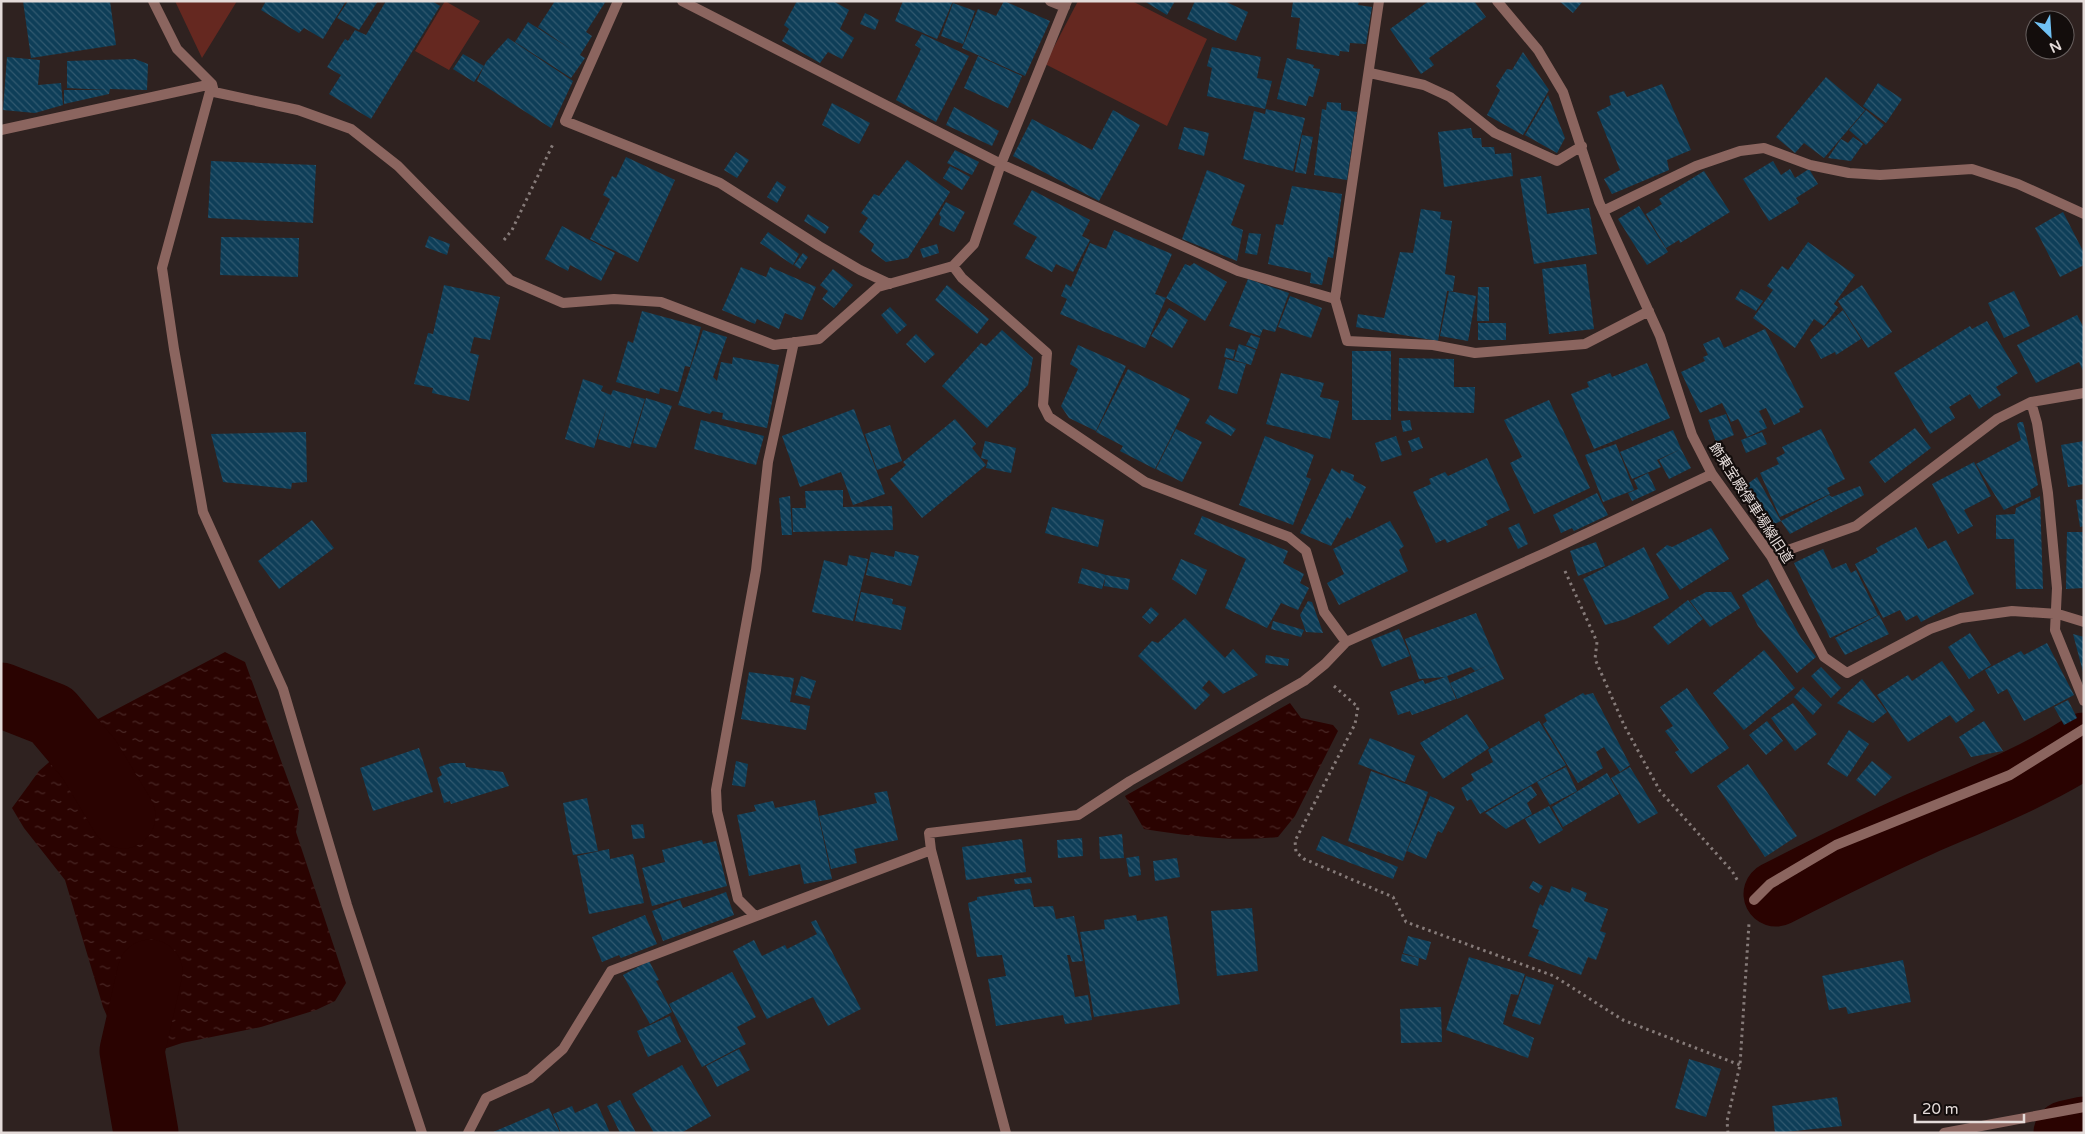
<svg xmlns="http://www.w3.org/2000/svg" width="2085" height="1134" font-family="'Varela Round','Noto Sans JP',sans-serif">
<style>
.grass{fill:#652820}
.water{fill:url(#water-ripples)}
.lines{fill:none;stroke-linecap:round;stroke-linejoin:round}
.river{stroke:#2a0301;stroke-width:65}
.building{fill:url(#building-back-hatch)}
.path{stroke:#867b79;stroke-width:3;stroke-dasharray:2.5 4;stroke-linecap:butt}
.street{stroke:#8b655f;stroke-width:10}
.labels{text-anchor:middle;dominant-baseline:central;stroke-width:4.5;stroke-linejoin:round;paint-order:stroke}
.street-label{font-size:14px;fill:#e4dbd9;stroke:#130d0c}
</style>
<defs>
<pattern id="water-ripples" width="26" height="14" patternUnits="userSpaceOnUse" patternTransform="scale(1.25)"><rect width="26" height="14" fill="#2a0301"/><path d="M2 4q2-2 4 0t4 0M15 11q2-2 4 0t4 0" fill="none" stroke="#492725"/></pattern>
<pattern id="building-back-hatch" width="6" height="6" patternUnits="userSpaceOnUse" patternTransform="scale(1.25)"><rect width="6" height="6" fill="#0e3e58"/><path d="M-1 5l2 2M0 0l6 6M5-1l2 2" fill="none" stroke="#31596f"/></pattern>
</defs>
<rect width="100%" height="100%" fill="#2f2220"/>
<!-- grass -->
<path class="grass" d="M175,1H237L202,58Z
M445,1L480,21L449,70L415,51Z
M1078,1H1132L1207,39L1167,126L1045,64Z"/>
<!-- water -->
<path class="water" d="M225,652L245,662L299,810L296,832L346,983L335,1001L316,1010L261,1027L182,1043L143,1056L137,1061L126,1060L103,1007L65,880L24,828L12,808L39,771L98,719Z
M1290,703L1301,718L1333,725L1338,731L1295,816L1278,837C1232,842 1190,836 1144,829L1125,796Z"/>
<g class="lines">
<!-- river -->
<path class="river" d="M1,695L52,715L89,759L123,816
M1776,894C1823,870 1871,846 1920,824C1975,800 2033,778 2084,745
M146,1133L132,1051L150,972
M2066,1133L2084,1129"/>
</g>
<!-- building -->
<path class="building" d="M23,1H110L116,45L31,58Z
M266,1H346L323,39L304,28L299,33L261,10Z
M348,1H378L359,30L337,18Z
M386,1H432L440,6L371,119L329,94L341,75L327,67L345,39L348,41L355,30L366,35Z
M555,1H606L586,32L592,36L580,55L585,58L571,78L515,42L528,22L572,50L538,27Z
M797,1H833L849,10L840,29L854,38L842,59L828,52L820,63L782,41L789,29L784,25Z
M903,1H953L937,39L895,21Z
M1004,1L1050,21L1025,76L962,48L978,9L996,16Z
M1144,1H1175L1167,15Z
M1195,1H1224L1248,12L1236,41L1187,19Z
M1293,1H1359L1358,5L1372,7L1366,44L1350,43L1349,52L1340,51L1339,56L1296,49L1300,18L1291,17Z
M1429,1H1474L1486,17L1429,58L1434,65L1421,74L1390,29Z
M1559,1H1583L1573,13Z
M953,3L975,11L963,44L941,36Z
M865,13L879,20L875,30L860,24Z
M922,34L969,56L936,122L896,100L921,49L915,45Z
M508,38L573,81L551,128L477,81L486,62Z
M1212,47L1261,57L1257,78L1272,81L1265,109L1207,96L1212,68L1207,66Z
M1523,52L1549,90L1523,135L1487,115L1500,90L1496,86L1507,69L1512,70Z
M463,54L484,66L474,82L453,69Z
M978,56L1022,76L1008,108L964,88Z
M7,57L40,60L38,85L61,83L63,105L35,113L3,110Z
M1287,58L1314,65L1313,68L1320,69L1313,97L1309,96L1306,106L1277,99Z
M135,59L148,64L147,90L110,89L109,94L64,104V90H107L67,88V61Z
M1826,77L1865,110L1824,158L1804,143L1795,153L1776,137Z
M1878,83L1902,99L1886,123L1863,106Z
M1662,84L1691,150L1667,160L1669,170L1612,194L1604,179L1620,170L1597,112L1611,105L1609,96L1624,91L1627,97Z
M1548,95L1565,138L1557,153L1525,135Z
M1327,102L1341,103V110L1357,112L1347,180L1314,175L1322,109L1326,110Z
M832,103L870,123L859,144L822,125Z
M954,107L999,131L992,146L946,125Z
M1266,109L1305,118L1293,171L1243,159L1254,111L1265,114Z
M1113,110L1140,125L1099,201L1013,156L1032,119L1092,150Z
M1866,110L1884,125L1866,145L1849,130Z
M1184,127L1209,133L1204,156L1178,149Z
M1471,128L1473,138H1481L1482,147H1494L1495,154L1511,153L1513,176L1444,187L1438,132Z
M1302,135L1313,137L1306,174L1295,172Z
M1853,137L1863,144L1851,161L1828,158L1841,139L1848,143Z
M955,150L979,162L972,175L947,163Z
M736,152L749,160L737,178L724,170Z
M626,157L675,180L638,262L590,239L610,199L603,195L612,176L616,178Z
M907,160L950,192L908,258L886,262L871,251L874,244L859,232L868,218L861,213L874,194L879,196Z
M211,161L316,165L313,223L208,218Z
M1773,161L1781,175L1790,169L1795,178L1809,169L1818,184L1796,198L1799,203L1769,221L1743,179Z
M950,166L970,177L962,190L943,178Z
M1207,170L1245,185L1231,225L1243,230L1237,261L1182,239Z
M1704,171L1730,212L1680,243L1679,240L1666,248L1646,214L1662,204L1659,199Z
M1541,176L1547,214L1589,208L1597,254L1534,264L1520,179Z
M777,181L786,187L777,203L767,197Z
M1292,186L1342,194L1333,258L1328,257L1322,285L1310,283L1311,273L1268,264L1276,224L1283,225Z
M1032,190L1090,220L1082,236L1090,240L1073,272L1056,264L1052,272L1025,258L1037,237L1013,224Z
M946,202L965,212L954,232L939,225L941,217L939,214Z
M1639,206L1668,252L1647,265L1618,219Z
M1421,209L1441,212L1440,219L1452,221L1445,274L1455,276L1453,291H1447L1438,341L1356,327L1358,314L1384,318L1400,252L1413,253Z
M2063,212L2084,253V265L2060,277L2035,228Z
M808,214L829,227L825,234L804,221Z
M562,226L615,253L601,281L570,265L568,271L545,259Z
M1114,230L1172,254L1155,294L1166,298L1145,348L1060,314L1067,299L1061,296L1066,284L1071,287L1090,243L1106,249Z
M768,232L799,254L793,265L760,243Z
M1249,233L1261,234L1257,255L1245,253Z
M429,236L450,244L447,255L425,247Z
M221,237L299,238L298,277L220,275Z
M1808,242L1855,275L1834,304L1838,307L1824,326L1814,319L1795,348L1753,318L1773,290L1767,286L1782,266L1788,270Z
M937,244L939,253L923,258L920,249Z
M803,253L808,257L800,269L794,265Z
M1194,263L1227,282L1205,321L1166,298L1185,264L1190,266Z
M1586,264L1594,329L1549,334L1542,269Z
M741,267L766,277L770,267L816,287L802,320L785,313L779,329L757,319L755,324L722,310Z
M833,269L853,285L834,308L822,299L828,291L820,285Z
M1248,279L1289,293L1275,332L1263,329L1260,336L1229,326Z
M444,285L500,297L490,340L474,337L470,353L479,355L469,401L432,393L433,388L414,384L428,333L433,334Z
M947,285L989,319L977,334L935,300Z
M1862,285L1892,332L1868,348L1838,301Z
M1478,287H1489V321H1477Z
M1741,289L1763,301L1756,311L1735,299Z
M1449,291L1476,296L1468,341L1440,336Z
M2014,291L2030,326L2004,338L1988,303Z
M1290,296L1322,308L1311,338L1278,327Z
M890,307L907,325L897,334L881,315Z
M1169,308L1188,320L1172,348L1151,336Z
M1843,310L1861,339L1836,355L1835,352L1821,359L1810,340Z
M642,311L701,327L690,367L685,366L678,392L660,388L659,394L616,382L628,341L633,343Z
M2077,315L2084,328V373L2079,362L2036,383L2017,345Z
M1987,321L2018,373L1996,387L2001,395L1979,409L1970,394L1949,407L1955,418L1930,434L1894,373L1970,326L1972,329Z
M1478,323H1506V340H1478Z
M1765,329L1804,407L1799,409L1800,412L1774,425L1766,408L1759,411L1767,428L1747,437L1738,419L1731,422L1722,403L1700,413L1681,372L1705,361L1703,357L1708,355L1703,344L1719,337L1724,348Z
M703,330L727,337L713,377L717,381L715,391L721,362L732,364L733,357L779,365L767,428L722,419L723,413L712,411L710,414L678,405Z
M1002,330L1033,358L1028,385L987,428L942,386L981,343L986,346Z
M916,334L935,354L925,363L906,344Z
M1251,335L1260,338L1257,349L1246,345Z
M1239,344L1256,350L1251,365L1234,360Z
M1078,345L1126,366L1096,431L1069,418L1061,406L1078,369L1070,364Z
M1226,348L1235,350L1233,359L1224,357Z
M1352,351H1391V420H1352Z
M1399,358L1454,359V387H1475L1474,413L1398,411Z
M1226,359L1246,364L1237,394L1218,389Z
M1647,363L1670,418L1594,449L1571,394L1589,387L1587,382L1610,373L1612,377Z
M1128,369L1190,399L1155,469L1120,451L1123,446L1096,432Z
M1281,373L1324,383L1320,397L1339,401L1330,439L1266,424Z
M583,379L603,386L601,391L611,395L613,390L645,399L630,448L598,439L607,406L594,448L565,439Z
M646,398L672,406L656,448L633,443Z
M1549,400L1590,488L1534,514L1510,463L1522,457L1504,420Z
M854,409L885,494L853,505L841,472L800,487L782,436Z
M1726,414L1734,435L1716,442L1708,420Z
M1210,415L1236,429L1231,436L1205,423Z
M955,419L976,444L972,448L986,465L922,518L890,479L906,465L903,462Z
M701,420L764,436L756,465L694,449Z
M1410,420L1412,430L1403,432L1401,421Z
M2020,422H2023L2038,485L2030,490L2031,497L2004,510L1976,464L2021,440L2017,424Z
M890,425L902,461L877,470L865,434Z
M1915,428L1931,448L1885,483L1869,462Z
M1176,429L1202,442L1182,482L1156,469Z
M1821,429L1845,479L1827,488L1830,494L1780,517L1760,473L1779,464L1776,458L1785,453L1782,447Z
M1673,430L1681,449L1657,460L1661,467L1632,479L1620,452Z
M306,432L307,482L292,483L291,489L223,482L211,434Z
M1762,432L1767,444L1746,453L1741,440Z
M1265,436L1314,455L1306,477L1311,479L1293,525L1239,505Z
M1396,436L1402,455L1381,462L1375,443Z
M1419,437L1423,448L1412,452L1408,441Z
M985,441L1016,448L1011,473L986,468L988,460L981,458Z
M2084,441V484L2068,487L2061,445Z
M1616,444L1634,490L1603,502L1585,455Z
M1681,449L1691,468L1669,479L1659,460Z
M1487,458L1510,510L1486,521L1488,525L1447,543L1445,539L1436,543L1413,492L1431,484L1429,479L1445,472L1448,476Z
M1974,462L1991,496L1964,510L1973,526L1958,534L1932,484Z
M1332,468L1340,474L1341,470L1354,475L1353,480L1366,487L1350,519L1347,517L1331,546L1300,533Z
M1648,473L1656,490L1632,501L1628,493L1638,489L1634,480Z
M1757,477L1781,521L1772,525L1742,488Z
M1860,486L1864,495L1790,534L1781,521L1829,495L1832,497Z
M843,490V507L892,506L893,530L793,532L792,508H806L805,491Z
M1597,493L1608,515L1574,531L1572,528L1561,533L1553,515Z
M790,496L792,535H782L779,498Z
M2040,496L2043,589H2016L2014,539H1996V515L2015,514L2016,508Z
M2084,499V526L2080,527L2076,500Z
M1052,507L1104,520L1098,547L1045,533Z
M1202,516L1288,551L1283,563L1304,574L1300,583L1309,588L1298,610L1281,603L1267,628L1225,608L1246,559L1194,534Z
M312,520L334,548L279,589L258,561Z
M1390,521L1404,546L1399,550L1408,571L1339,605L1327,583L1344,574L1333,549Z
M1519,523L1528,544L1518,549L1508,528Z
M1916,527L1928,549L1946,540L1974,594L1921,622L1917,615L1906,621L1900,610L1883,618L1855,564L1878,552L1876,548Z
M1711,528L1729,559L1680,590L1656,554L1667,545L1672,547Z
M2067,532H2084V588L2066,589Z
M1596,542L1605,566L1578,576L1570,551Z
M1644,547L1669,598L1626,619L1605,625L1583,579Z
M1823,549L1832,569L1846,563L1851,573L1856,570L1878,615L1830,638L1794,563Z
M895,551L919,556L911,586L866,575L871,552L894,557Z
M849,555L868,559L853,621L812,612L824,560L847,566Z
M1181,559L1207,570L1196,595L1172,579Z
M1082,568L1106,575L1102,589L1078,583Z
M1106,575L1130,579L1128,590L1104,586Z
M1768,579L1801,638L1816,657L1797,673L1758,626L1742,595Z
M861,592L893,599L892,604L906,607L901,630L855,621Z
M1706,592H1731L1740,608L1710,627L1690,601Z
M1688,600L1703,619L1668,645L1653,627Z
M1308,601L1312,602L1323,633L1306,632L1300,615Z
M1151,607L1159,614L1150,624L1142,617Z
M1476,613L1504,679L1457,699L1450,683L1491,664L1475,671L1471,667L1447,676L1456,699L1412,715L1410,711L1398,715L1390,692L1423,680L1425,684L1445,677L1419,679L1405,639Z
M1879,615L1889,634L1845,655L1835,638Z
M1185,618L1225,658L1233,649L1258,675L1223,694L1209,680L1202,688L1210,695L1195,710L1138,656L1152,641L1158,643Z
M1273,621L1304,630L1301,637L1271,629Z
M1399,629L1410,656L1382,667L1371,640Z
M1970,633L1991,665L1969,679L1948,647Z
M2073,634L2084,637V672H2083Z
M2047,643L2074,695L2024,721L2007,689L1998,694L1985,670L2021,651L2024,655Z
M1764,650L1795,688L1744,730L1713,693Z
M1266,655L1289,659L1288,666L1265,663Z
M1942,661L1975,710L1956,723L1950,715L1908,742L1877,695L1908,675L1912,681Z
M1821,667L1841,688L1831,698L1811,676Z
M749,672L794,678L790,702L810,706L806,730L741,719Z
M801,676L816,681L810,699L795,695Z
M1862,679L1887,712L1873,723L1837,703Z
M1803,687L1822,705L1813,715L1794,697Z
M1687,688L1729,748L1691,774L1675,752L1679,750L1665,731L1673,726L1660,707Z
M1583,693L1585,695L1593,693L1630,765L1620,772L1604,747L1596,752L1603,768L1578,783L1543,724L1547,721L1544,715Z
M2068,700L2077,718L2064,725L2054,707Z
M1793,703L1817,734L1795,751L1771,718Z
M1467,714L1489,748L1443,779L1420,743Z
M1539,721L1566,765L1480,814L1471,799L1467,801L1461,788L1474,780L1471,774L1493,762L1488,750Z
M1767,721L1783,741L1766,755L1749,735Z
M1984,721L2003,751L1971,757L1959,737Z
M1849,730L1869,744L1847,777L1827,764Z
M1370,738L1415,756L1405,782L1358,764Z
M419,748L433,792L373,811L360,768Z
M736,761L748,764L745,787L732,785Z
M1872,761L1892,777L1875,796L1856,780Z
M451,763H465L466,767L503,772L509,786L451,804L450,801L444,803L437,778L442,775L439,767Z
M1748,764L1797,836L1765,857L1717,786Z
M1566,767L1577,791L1550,805L1537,782Z
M1630,767L1658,813L1638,824L1611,778Z
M1371,771L1428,792L1403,861L1348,841Z
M1607,773L1619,794L1563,827L1552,807Z
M1531,786L1537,795L1527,803L1532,814L1506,829L1485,813Z
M887,791L898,840L854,849L857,863L831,869L819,816L877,803L874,793Z
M1430,796L1455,807L1442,833L1438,831L1426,859L1407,851Z
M587,798L598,851L573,855L563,803Z
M815,800L832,879L804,884L800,864L749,876L737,815L756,811L754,805L773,801L775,808Z
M1549,806L1563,830L1539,844L1525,819Z
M643,824L645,838L633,839L631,825Z
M1122,834L1124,858L1100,859L1099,837Z
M1322,836L1398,867L1393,879L1316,850Z
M1082,838L1083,856L1058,858L1057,840Z
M1022,839L1026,872L966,880L962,847Z
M702,840L703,844L716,841L727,886L652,906L642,868L665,862L662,850Z
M609,849L610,859L633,854L644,903L589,914L577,856Z
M1139,856L1141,875L1129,877L1126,858Z
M1177,858L1180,877L1155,881L1153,861Z
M1031,877L1032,883L1015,884L1014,879Z
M1533,881L1543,886L1539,893L1529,888Z
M1551,886L1570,893L1572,887L1587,893L1584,901L1608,909L1600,931L1606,933L1596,960L1588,957L1581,975L1528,956L1539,930L1532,927L1540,904L1543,906Z
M1030,889L1034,907L1053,906L1056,919L1074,916L1083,961L1072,962L1070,955H1067L1075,997L1088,995L1092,1020L1065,1024L1063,1015L996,1026L988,979L1006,976L1002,955L977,957L968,903L977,900V897Z
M726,892L734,915L663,941L652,911L680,900L683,908Z
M1252,908L1258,971L1217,976L1211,911Z
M645,915L657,944L621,958L619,955L602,962L592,937Z
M1136,915L1137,921L1167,916L1180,1004L1094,1017L1080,932L1105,929L1104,920Z
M816,920L861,1009L828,1026L813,997L767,1019L733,951L754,940L762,956L785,945L787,949L817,934L811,922Z
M1408,936L1431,942L1426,960L1403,953Z
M1402,954L1419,958L1418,966L1401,961Z
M1469,957L1525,974L1518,995L1511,994L1503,1024L1534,1038L1528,1058L1446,1030Z
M1903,960L1911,1002L1848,1014L1846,1007L1829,1010L1822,976Z
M649,961L659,980L656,981L672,1012L650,1024L623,975Z
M732,972L756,1017L737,1027L746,1044L702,1067L669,1004Z
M1526,976L1554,985L1540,1025L1512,1016Z
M1441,1007L1442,1042L1401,1043L1400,1009Z
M670,1016L681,1042L648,1057L637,1031Z
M739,1049L750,1070L717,1087L706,1066Z
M1689,1059L1721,1069L1706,1117L1675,1108Z
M682,1065L711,1116L681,1133H654L632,1094Z
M1837,1097L1842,1126L1775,1133L1772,1106Z
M620,1100L636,1133H620L607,1106Z
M597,1103L610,1133H561L553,1114L572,1106L575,1113Z
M549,1108L560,1133H491Z"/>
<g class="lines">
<!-- path -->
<path class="path" d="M504,240L512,230L554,142
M1565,571L1597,642L1595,659L1624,725L1660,791L1732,871L1739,883
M1334,686L1358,707L1355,724L1295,841L1296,852L1304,859L1393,897L1406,922L1554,976L1623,1020L1740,1065
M1728,1133L1727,1121L1740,1065L1749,923"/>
<!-- street -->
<path class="street" d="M153,1L177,49L212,84L162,268L174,349L203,512L283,689L347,905L422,1133
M618,1L565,121L720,183L819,246L860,270L890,284
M682,1L1001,164L1238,271L1335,299L1379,1
M1050,1L1065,7
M1497,1L1538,50L1563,92L1599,202L1660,336L1692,435L1712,474L1771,556L1824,657L1847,673L1930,629L1961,618L2012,611L2058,614L2084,622
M1370,73L1424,85L1450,97L1495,133L1557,161L1582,146
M1,130L212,84L214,92L298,110L351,129L398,166L510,280L563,303L614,299L661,302L774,345L819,339L878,287L953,266L974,244L1001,164L1067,1
M1603,211L1696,166L1740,151L1764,148L1810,165L1849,173L1880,175L1972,169L2018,184L2084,214
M953,266L962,278L1047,353L1043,405L1049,417L1145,482L1289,537L1306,551L1324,612L1346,642
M1335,299L1347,341L1433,345L1475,353L1585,344L1649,311
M2031,402L2037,423L2048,493L2057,588L2055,630L2084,701
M1771,556L1856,526L1997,419L2031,402L2084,393
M1754,900L1770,884L1836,845L2010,775L2084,729
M755,916L738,899L717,811L716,790L756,570L768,462L794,342
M468,1133L486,1098L530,1078L563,1049L611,971L931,850
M1006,1133L931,850L929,833L1078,815L1130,781L1304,681L1325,664L1346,642L1547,552L1712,474
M1944,1133L2084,1107"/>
</g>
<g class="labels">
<!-- street labels -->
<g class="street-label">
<text transform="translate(1751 503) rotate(57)">飾東宝殿停車場線旧道</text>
</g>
</g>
<!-- border -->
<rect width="2085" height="1134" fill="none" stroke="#e4dbd9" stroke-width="5"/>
<!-- north arrow -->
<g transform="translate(2050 35) rotate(155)"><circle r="24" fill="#130d0c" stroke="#675f5e"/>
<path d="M0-4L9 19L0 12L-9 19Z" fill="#70c1f4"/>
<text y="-8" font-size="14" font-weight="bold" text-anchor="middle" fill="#e4dbd9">N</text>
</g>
<!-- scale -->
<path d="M1915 1114v8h109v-8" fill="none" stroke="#e4dbd9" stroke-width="2.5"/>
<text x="1922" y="1114" font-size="15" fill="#e4dbd9" stroke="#130d0c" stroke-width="4" paint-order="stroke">20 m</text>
</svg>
